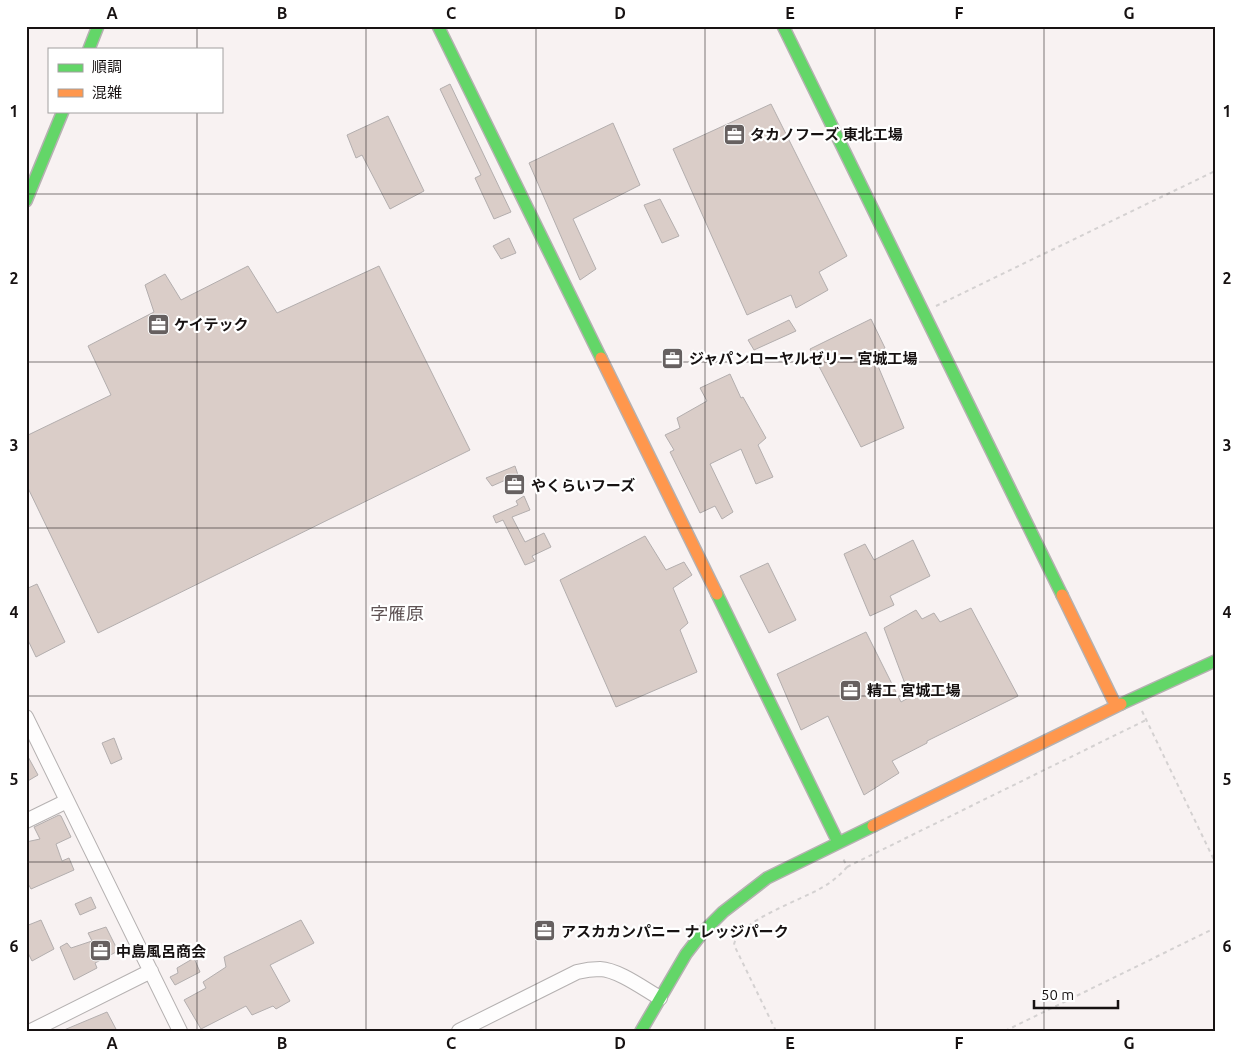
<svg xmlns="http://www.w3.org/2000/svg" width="1241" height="1057" font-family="Ubuntu,'Noto Sans JP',sans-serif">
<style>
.building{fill:#dacdc8;stroke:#b3aeae}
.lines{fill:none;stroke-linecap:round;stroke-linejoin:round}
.street-casing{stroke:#b5b1b1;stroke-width:16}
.fast-casing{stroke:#b5b1b1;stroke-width:14}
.slow-casing{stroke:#b5b1b1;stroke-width:14}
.path{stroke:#d4d1d1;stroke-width:2;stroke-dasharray:4 4;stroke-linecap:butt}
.street{stroke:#fefdfd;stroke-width:14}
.fast{stroke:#63d668;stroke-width:11}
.slow{stroke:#ff974d;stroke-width:11}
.grid{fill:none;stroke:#171212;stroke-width:1;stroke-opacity:0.55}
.labels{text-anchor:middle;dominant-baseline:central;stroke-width:4.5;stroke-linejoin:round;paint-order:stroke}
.poi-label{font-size:15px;font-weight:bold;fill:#171212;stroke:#fff;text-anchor:start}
.quarter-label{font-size:18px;fill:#5f5354;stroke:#fff}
.neatline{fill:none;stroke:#171212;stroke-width:2}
.grid-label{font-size:16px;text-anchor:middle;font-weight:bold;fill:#171212}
</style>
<rect width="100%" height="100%" fill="#f8f2f2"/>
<!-- building -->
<path class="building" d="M450,84L511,212L494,219L475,178L481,175L440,89Z
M771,104L847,256L819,272L828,290L796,308L791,295L747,315L673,149Z
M388,116L424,191L390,209L362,155L356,158L347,135Z
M613,123L640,185L573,219L596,269L580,280L529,163Z
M660,199L679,236L662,243L644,205Z
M509,238L516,253L501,259L493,246Z
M248,266L277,313L379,266L470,450L98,633L26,484V436L111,395L88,346L154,312L145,285L165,274L181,300Z
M871,319L885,348L873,354L904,428L861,447L810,349Z
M789,320L796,331L754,350L748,340Z
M730,374L741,398L743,397L766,438L758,445L773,477L756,484L741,449L710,464L733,512L722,519L715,506L700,513L670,452L674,450L665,435L680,428L677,418L707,401L700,388Z
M515,466L521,484L514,488L508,479L492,486L486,478Z
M524,496L530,510L512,517L525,542L544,533L551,547L532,556L535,561L525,565L503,520L496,523L493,516L518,505L516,501Z
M645,536L666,570L684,562L692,575L673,588L688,623L680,630L697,672L616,707L560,580Z
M913,540L930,576L890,596L894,605L870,616L844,554L865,544L874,560Z
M768,563L796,620L769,633L740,576Z
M37,584L65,642L36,657L26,636V589Z
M971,608L1018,696L927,741V743L892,761L899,773L864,795L828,716L801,730L777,674L866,632L901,702L910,697L884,628L916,610L922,619L934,613L940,622Z
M114,738L122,759L111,764L102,743Z
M26,753L38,775L26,782Z
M59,815L61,816L71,837L56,844L62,861L69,858L74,870L31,889L26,880V842L40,839L34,827Z
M91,897L96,908L80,915L75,904Z
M41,920L54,949L32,961L26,949V926Z
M301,920L314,943L270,965L290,1001L276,1009L273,1006L252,1015L246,1006L201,1029L184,1000L206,988L203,982L226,967L224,957Z
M106,927L118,951L95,963L97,968L74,980L60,947L67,943L71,948L92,941L88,933Z
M194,958L200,972L175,985L170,977L178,973L177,968Z
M107,1012L117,1031H64V1030Z"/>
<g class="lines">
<defs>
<path id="street" d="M26,717L180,1031
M26,821L67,801
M31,1031L151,971
M459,1031L577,972C585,970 592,969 600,969C619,970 644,989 660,998"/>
<path id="fast" d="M438,26L601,358
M783,26L1062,595
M89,49L98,26
M26,201L63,111
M717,594L838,842
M1121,704L1215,661
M641,1031L686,954L703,932L723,912L767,878L873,826"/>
<path id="slow" d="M601,358L717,594
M1062,595L1116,706
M873,826L1121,704"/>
</defs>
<!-- street casing -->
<use href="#street" class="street-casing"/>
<!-- fast casing -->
<use href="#fast" class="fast-casing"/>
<!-- slow casing -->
<use href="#slow" class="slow-casing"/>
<!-- path -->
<path class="path" d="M936,306L1215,171
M1142,711L1215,862
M847,867L1146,720
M776,1031L734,945C737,921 802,900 823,887C832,882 840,875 847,867L842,856
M1005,1031L1215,928"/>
<!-- street -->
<use href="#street" class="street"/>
<!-- fast -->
<use href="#fast" class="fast"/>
<!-- slow -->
<use href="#slow" class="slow"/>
</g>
<!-- grid -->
<path class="grid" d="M197,26V49M366,26V1031M536,26V1031M705,26V1031M875,26V1031M1044,26V1031M197,111V1031M26,194H1215M26,362H1215M26,528H1215M26,696H1215M26,862H1215"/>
<!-- icons -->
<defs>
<symbol id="office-square" viewBox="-11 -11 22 22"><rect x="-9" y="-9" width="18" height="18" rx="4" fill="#666060" stroke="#fff"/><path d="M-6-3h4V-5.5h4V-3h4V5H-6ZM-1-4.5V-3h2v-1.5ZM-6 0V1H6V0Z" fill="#fff"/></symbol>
</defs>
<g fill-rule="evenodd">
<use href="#office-square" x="722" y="122" width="25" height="25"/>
<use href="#office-square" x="146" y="312" width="25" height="25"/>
<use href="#office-square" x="660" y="346" width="25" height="25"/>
<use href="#office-square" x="502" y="472" width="25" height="25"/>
<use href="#office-square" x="838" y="678" width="25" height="25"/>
<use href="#office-square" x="532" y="918" width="25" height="25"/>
<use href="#office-square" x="88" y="938" width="25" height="25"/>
</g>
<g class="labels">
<!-- poi labels -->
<g class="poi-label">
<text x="750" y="134">タカノフーズ 東北工場</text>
<text x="174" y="324">ケイテック</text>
<text x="689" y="358">ジャパンローヤルゼリー 宮城工場</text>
<text x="531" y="485">やくらいフーズ</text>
<text x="867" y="690">精工 宮城工場</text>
<text x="561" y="931">アスカカンパニー ナレッジパーク</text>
<text x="116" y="951">中島風呂商会</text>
</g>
<!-- quarter labels -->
<g class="quarter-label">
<text x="397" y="613">字雁原</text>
</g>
</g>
<!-- border -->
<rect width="1241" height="1057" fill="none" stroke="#ffffff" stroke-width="55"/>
<!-- legend -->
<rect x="48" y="48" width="175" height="65" fill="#ffffff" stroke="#a2a0a0"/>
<rect x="58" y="64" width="25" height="8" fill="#63d668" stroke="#a2a0a0"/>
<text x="92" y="72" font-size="15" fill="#171212">順調</text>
<rect x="58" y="89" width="25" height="8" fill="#ff974d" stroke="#a2a0a0"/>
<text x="92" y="98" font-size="15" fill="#171212">混雑</text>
<!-- scale -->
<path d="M1034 1000v8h84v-8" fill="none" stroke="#171212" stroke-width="2.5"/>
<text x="1041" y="1000" font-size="15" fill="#171212" stroke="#ffffff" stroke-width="4" paint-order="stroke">50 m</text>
<rect x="28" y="28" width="1186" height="1002" class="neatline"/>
<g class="grid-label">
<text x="112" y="19">A</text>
<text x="282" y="19">B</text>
<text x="451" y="19">C</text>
<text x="620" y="19">D</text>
<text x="790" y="19">E</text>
<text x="959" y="19">F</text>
<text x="1129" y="19">G</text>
<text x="14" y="117">1</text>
<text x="1227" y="117">1</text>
<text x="14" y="284">2</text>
<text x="1227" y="284">2</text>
<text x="14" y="451">3</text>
<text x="1227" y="451">3</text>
<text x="14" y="618">4</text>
<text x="1227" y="618">4</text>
<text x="14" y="785">5</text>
<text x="1227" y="785">5</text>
<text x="14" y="952">6</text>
<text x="1227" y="952">6</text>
<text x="112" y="1049">A</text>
<text x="282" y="1049">B</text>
<text x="451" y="1049">C</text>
<text x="620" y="1049">D</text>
<text x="790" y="1049">E</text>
<text x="959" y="1049">F</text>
<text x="1129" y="1049">G</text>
</g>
</svg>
